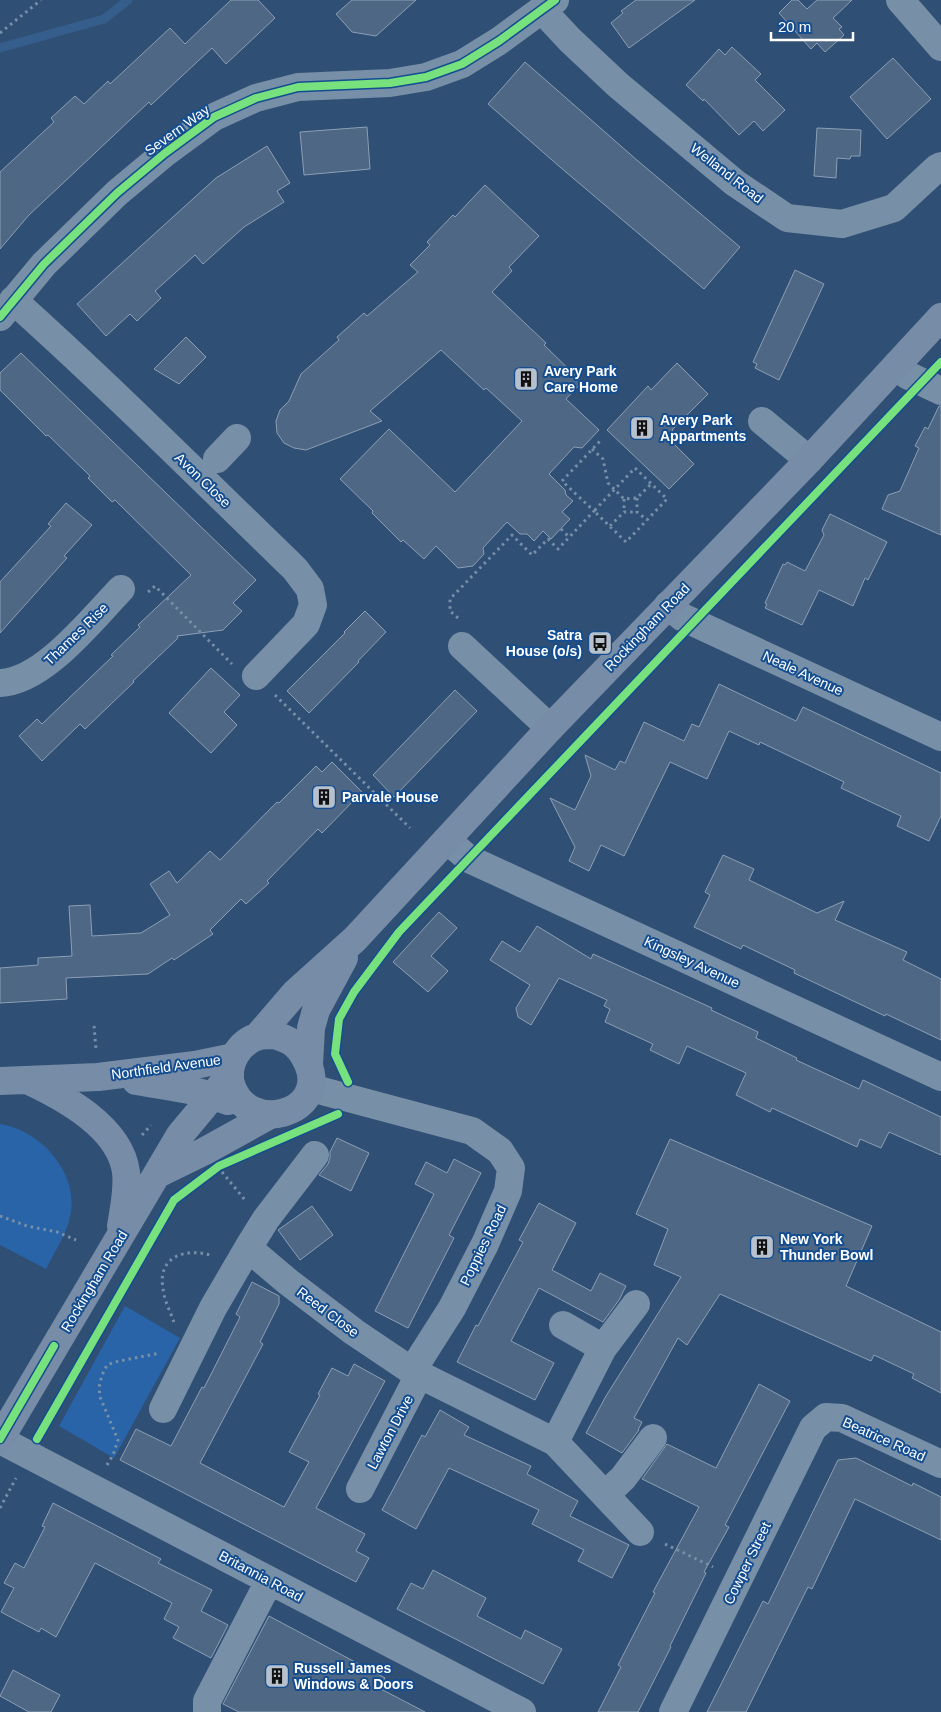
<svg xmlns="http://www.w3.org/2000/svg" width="941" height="1712" font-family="Arial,sans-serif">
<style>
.green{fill:#2864a7}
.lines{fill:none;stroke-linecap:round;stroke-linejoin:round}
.stream{stroke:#355e8d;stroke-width:9}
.building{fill:#4d6784;stroke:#8c9fb5}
.path{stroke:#778fa7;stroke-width:3;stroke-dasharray:2.5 4;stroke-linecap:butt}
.minor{stroke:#778fa7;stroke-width:28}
.major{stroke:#778ca6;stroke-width:28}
.cycleway-casing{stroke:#144d90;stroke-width:11}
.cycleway{stroke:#77e17e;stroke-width:8}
.labels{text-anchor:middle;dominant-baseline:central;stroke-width:4;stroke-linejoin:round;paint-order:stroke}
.street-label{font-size:14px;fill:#fff;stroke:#144d90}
.poi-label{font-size:14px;font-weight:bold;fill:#fff;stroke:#144d90;text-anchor:start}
</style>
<rect width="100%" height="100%" fill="#304f74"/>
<!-- green -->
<path class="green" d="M0,1124C40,1130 77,1171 71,1212C68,1232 55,1251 46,1269L0,1245Z
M125,1306L180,1338L114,1458L59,1426Z"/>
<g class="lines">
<!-- stream -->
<path class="stream" d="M0,48L104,19L128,0"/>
</g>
<!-- building -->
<path class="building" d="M231,0H258L275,18L226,64L212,48L151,105L149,102L77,170L29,215L0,249V172L54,122L51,118L75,96L84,104L108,81L110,84L170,28L185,44Z
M352,0H416L376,36L352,32L336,14Z
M636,0H695L629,48L611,23L623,13L621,11Z
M792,0H798L807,9L817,0H852L833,18L842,27L839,29L844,35L825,52L817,43L811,49L779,13Z
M732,47L761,74L755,80L785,110L763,131L754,121L739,135L704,99L703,101L686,85L719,49L725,55Z
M893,58L931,99L887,139L850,97Z
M525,62L638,161L740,247L704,289L560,167L488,104Z
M367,127L370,169L304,175L300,132Z
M817,128L861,130L860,156H851L850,159L837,158L836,178L814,176Z
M267,146L290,183L277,191L284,202L244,227L203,264L195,255L155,291L161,298L137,321L130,314L106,336L77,304L216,178Z
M485,185L539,236L509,267L512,271L492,292L546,343L544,345L582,382L566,399L599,430L582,448L574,447L549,474L565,490L566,495L573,501L562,512L570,519L551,539L543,531L534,541L527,534H520L507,522L483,548L484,554L473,566L458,568L436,546L424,559L403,540L401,542L372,513L373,511L340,479L389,429L455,492L522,421L486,388L484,390L441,350L370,411L382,421L306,450L294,448L284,443L277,433L276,421L280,410L289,401L301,374L339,340L337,337L364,313L367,316L418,272L410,265L430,245L427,242L453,215L455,217Z
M795,270L824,284L779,380L755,368L757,364L753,362Z
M186,337L206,357L179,384L154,369Z
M21,353L256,580L233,603L242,611L223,630L177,636L178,638L133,681L134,682L85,729L80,724L42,761L19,736L37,719L42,724L113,656L111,655L140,627L138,625L191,575L115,500L112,502L88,478L90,476L48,435L46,436L0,390V373Z
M677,363L708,394L672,430L680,438L674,444L694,464L669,489L607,430L648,386L651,390Z
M939,406H941V535L882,509L888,495L900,491L919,448L915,446L925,427L928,429Z
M66,503L92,525L64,556L67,558L0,633V582L51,526L48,524Z
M830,514L887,542L868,580L865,578L853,606L819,590L802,625L765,608L767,604L765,603L783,564L785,565L787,562L805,571L824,535L822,530Z
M365,611L386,632L358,661L359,662L309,713L287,691L345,633L344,632Z
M211,668L240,695L224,712L237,725L211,753L169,713Z
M719,684L796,721L803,707L941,773V816L929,841L897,826L901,816L841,788L844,782L760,742L759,745L729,731L707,779L670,762L624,856L601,845L589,871L569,861L575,847L550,798L575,810L591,776L585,755L615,770L620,761L625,763L644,722L684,741L692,724L699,727Z
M455,690L477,711L394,797L373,775Z
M332,762L362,792L322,833L318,829L267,881L269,883L246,904L241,899L210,930L213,934L174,960L172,958L148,974L66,978L67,999L0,1003V968L38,965V958L72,956L69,906L90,905L92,936L141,933L170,915L150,884L169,871L177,883L210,851L220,860L277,802L279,803L316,766L322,772Z
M723,855L754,869L749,880L817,913L844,901L835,920L907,952L903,960L941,979V1040L886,1014L885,1016L794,973L795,970L743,945L741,949L694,927L710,895L705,892Z
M439,912L457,928L431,956L448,971L428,992L393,962Z
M537,926L591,959L593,954L712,1008L711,1010L758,1032L756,1038L797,1058L796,1060L859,1089L863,1080L941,1117V1155L889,1132L881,1148L860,1139L857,1147L772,1108L770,1112L736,1095L746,1073L687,1046L679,1064L650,1050L653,1044L605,1022L610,1009L604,1006L607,1000L559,978L531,1025L518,1017L516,1008L530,985L490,960L502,941L520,952Z
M337,1138L369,1153L351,1191L319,1175L328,1164L330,1158V1152Z
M670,1139L872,1226L846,1286L941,1332V1393L912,1378L914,1374L874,1355L871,1361L720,1294L687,1345L678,1338L634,1418L642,1422L638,1430H639L622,1453L586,1433L606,1396L681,1277L654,1265L668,1229L636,1214Z
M454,1159L481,1173L449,1235L454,1238L408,1328L375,1311L434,1194L415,1184L426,1162L447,1173Z
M539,1203L576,1223L552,1270L591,1291L600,1273L626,1286L619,1300L603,1322L539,1288L511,1341L554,1363L535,1400L457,1362L476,1325L478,1326L523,1242L519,1240Z
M312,1206L333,1235L300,1260L278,1230Z
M252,1282L279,1296V1304L260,1342L263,1344L200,1463L284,1507L309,1462L289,1452L320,1395L318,1394L332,1368L348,1376L354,1364L385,1381L316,1508L365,1534L356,1551L369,1558L356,1582L120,1460L136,1429L171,1446L202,1387L204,1388L240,1317L236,1314Z
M759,1384L790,1401L725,1525L729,1527L704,1572L706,1573L670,1646L671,1647L638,1712H598L621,1667L618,1665L655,1593L653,1592L699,1507L642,1479L667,1444L716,1468Z
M440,1410L469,1427L464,1435L531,1466L527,1474L578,1501L570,1516L629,1545L612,1578L578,1561L584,1550L532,1524L539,1510L449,1468L416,1529L382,1510L422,1435L425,1437Z
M856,1458L912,1486L913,1483L941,1497V1540L855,1499L812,1589L808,1587L746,1712H707L763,1601L768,1604L838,1460Z
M53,1503L161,1559L158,1563L212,1590L201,1611L228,1625L211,1658L173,1638L179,1627L164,1619L172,1603L95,1563L56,1637L41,1628L39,1632L1,1612L14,1588L4,1583L15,1563L24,1568L45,1527L42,1526Z
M433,1570L486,1598L477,1616L521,1639L525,1630L562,1649L543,1684L397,1609L411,1583L423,1589Z
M269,1616L385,1678L379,1688L425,1712H239L223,1704Z
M13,1670L60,1695L51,1712H29L0,1696Z"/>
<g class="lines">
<!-- path -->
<path class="path" d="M0,33L41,0
M592,449L603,459L608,483L624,499L637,498L651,484
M635,468L667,499L626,542L594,511Z
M637,498V512L647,520
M624,499V512
M610,526L624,512H637
M561,529L569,537
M148,592L155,586L232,664
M458,618L450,611V599L512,535L532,555L548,539L558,549L594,511L562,481L602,439
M275,695L410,828
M94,1026L96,1049
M142,1135L151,1125
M222,1172L245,1200
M0,1216L27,1226L57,1232L76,1240
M174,1322C170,1311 164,1300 163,1288C157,1256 187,1247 213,1256
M41,1432L98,1333
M107,1465L113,1455L118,1440L100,1397L99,1387L102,1375L107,1365L115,1362L160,1353
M0,1508L16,1478
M665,1544L713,1567"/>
<!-- minor -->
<path class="minor" d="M900,0L941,47
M542,10L570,40L618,85L735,183L787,218L842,224L894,208L937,168L941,166
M13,300C110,387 202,479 295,569L310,589L313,605L306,624L256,676
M0,317L44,264L117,193L165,153L214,117L256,98L298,87L390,83L426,77L462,64L499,41L555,0
M896,366L907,375L941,391
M762,421L809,460
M217,459L237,438
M668,605L682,617L941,737
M462,646L550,728
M0,683C43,682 92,619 121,589
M447,840L469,859L941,1077
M311,1088L472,1131L500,1151L511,1168L508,1191L485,1244L452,1308L412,1371
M315,1155L266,1219L248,1248L287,1281L354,1332L412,1371L555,1442L640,1532
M563,1325L603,1348
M163,1409L213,1308L248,1248
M0,1440L522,1712
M555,1442L603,1348L636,1304
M360,1489L419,1375
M605,1495L623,1478L653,1438
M207,1712V1701L269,1581
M673,1712L813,1428L826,1417L842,1418L941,1464"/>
<!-- major -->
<path class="major" d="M275,1035C293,1041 300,1046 308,1064C329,1114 247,1137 231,1084C226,1064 239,1041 260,1036C264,1035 270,1035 275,1035Z
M258,1036L295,993L355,939L550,728L809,460L941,317
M309,1065L311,1028L316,1010L344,958
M27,1080C64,1097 120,1127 126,1172C128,1190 124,1208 121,1226
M0,1081L98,1077L195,1065L234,1057
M136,1081C167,1086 198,1090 228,1101
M158,1174L205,1151L270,1115
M0,1439L180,1135L230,1075"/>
<defs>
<path id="cycleway" d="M0,317L44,264L117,193L165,153L214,117L256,98L298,87L390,83L426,77L462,64L499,41L555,0
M348,1082L335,1054L339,1019L354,992L399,932L941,362
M0,1439L54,1346
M37,1439L174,1200L219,1166L338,1114"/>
</defs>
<!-- cycleway casing -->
<use href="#cycleway" class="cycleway-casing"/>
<!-- cycleway -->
<use href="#cycleway" class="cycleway"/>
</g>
<!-- icons -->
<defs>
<symbol id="building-square" viewBox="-11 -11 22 22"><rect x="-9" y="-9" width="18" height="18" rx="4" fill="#b7c1ce" stroke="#144d90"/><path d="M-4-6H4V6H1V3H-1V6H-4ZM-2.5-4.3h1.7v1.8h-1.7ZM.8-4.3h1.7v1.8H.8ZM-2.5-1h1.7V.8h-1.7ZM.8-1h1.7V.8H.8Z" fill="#111"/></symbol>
<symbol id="bus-square" viewBox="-11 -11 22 22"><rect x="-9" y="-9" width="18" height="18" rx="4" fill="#b7c1ce" stroke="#144d90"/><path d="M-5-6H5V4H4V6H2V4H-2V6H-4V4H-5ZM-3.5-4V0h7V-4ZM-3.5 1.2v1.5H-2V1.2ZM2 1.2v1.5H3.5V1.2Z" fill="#111"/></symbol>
</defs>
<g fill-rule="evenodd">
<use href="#building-square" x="512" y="365" width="28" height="28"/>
<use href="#building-square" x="628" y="414" width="28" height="28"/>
<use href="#bus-square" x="586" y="629" width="28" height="28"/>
<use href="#building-square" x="310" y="783" width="28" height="28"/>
<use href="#building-square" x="748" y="1233" width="28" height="28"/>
<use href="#building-square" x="263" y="1662" width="28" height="28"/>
</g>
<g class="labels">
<!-- street labels -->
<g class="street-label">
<text transform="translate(177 130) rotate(-36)">Severn Way</text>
<text transform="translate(727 173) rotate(38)">Welland Road</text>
<text transform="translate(203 480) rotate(44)">Avon Close</text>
<text transform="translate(647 627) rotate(-46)">Rockingham Road</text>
<text transform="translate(76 634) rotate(-44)">Thames Rise</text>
<text transform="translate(803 673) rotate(25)">Neale Avenue</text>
<text transform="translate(692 962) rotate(25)">Kingsley Avenue</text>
<text transform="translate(166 1067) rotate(-8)">Northfield Avenue</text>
<text transform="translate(483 1245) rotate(-64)">Poppies Road</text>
<text transform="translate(94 1281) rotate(-59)">Rockingham Road</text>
<text transform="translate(328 1312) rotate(37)">Reed Close</text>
<text transform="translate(390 1432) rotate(-62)">Lawton Drive</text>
<text transform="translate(884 1439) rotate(24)">Beatrice Road</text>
<text transform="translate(747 1563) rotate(-64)">Cowper Street</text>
<text transform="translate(261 1576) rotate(28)">Britannia Road</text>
</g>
<!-- poi labels -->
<g class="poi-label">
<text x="544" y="371">Avery Park<tspan x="544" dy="16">Care Home</tspan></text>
<text x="660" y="420">Avery Park<tspan x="660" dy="16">Appartments</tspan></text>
<text x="582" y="635" text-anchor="end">Satra<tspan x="582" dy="16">House (o/s)</tspan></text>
<text x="342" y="797">Parvale House</text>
<text x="780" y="1239">New York<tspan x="780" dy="16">Thunder Bowl</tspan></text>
<text x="294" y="1668">Russell James<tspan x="294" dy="16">Windows &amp; Doors</tspan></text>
</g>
</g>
<!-- scale -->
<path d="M771 32v8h82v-8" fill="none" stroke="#ffffff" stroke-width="2.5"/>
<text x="778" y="32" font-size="15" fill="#ffffff" stroke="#144d90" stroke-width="4" paint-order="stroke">20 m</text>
</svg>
